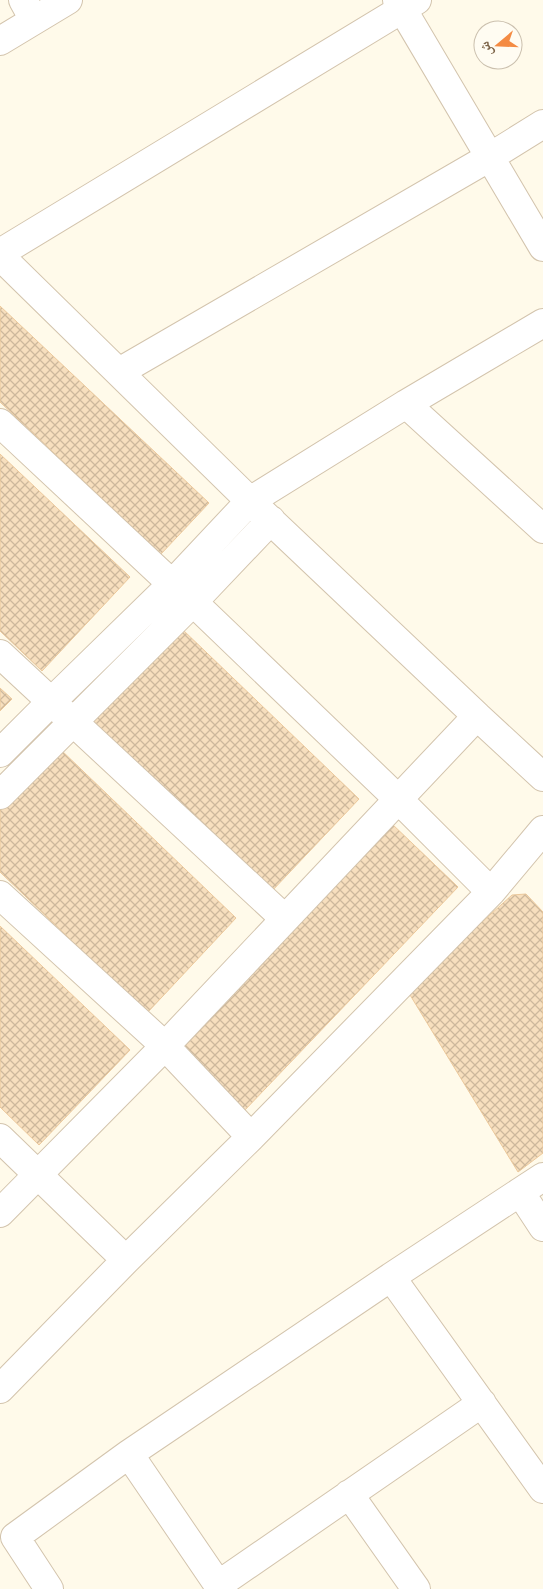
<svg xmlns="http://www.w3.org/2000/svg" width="543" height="1589" font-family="Jost,'Noto Naskh Arabic',sans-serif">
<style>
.building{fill:url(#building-cross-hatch);stroke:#ecc99c}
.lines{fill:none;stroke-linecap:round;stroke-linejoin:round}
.street-casing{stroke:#d3c4ad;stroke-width:30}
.street{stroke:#fff;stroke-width:28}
</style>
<defs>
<pattern id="building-cross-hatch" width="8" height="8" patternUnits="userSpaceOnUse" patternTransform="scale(1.25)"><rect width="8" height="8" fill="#f7dfbe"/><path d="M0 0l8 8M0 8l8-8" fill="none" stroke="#cdb89c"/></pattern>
</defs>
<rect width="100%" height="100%" fill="#fffaea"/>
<!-- building -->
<path class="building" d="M0,306L209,503L161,554L0,402Z
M0,454L130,577L42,671L0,631Z
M182,629L359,799L270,893L92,723Z
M0,688L12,699L0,711Z
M59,748L236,918L147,1013L0,872V810Z
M391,823L458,887L244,1111L177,1048Z
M526,894L543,912V1153L518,1172L407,990L512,895Z
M0,926L130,1050L39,1145L0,1107Z"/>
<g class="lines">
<defs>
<path id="street" d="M23,0L34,20
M397,0L543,247
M0,41L68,0
M0,253L417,0
M0,256L250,501L477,716L165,1046L0,1213
M119,372L490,157L543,124
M406,404L543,529
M0,423L172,584L193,602L398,799L491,892L543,830
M0,654L285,919
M477,716L543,777
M0,753L51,702L172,584L250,501L406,404L543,323
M0,795L193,602L271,520
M0,895L165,1046L251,1137L126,1260L0,1389
M251,1137L491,892
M0,1138L126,1260
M543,1177L520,1192L543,1227
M520,1192L391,1277L543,1489
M129,1454L221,1589
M349,1494L416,1589
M218,1585L482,1403
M49,1589L15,1537L129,1454L391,1277"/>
</defs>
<!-- street casing -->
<use href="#street" class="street-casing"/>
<!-- street -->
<use href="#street" class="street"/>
</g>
<!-- north arrow -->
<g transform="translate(498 45) rotate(251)"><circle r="24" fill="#fffcf2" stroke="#cbc0ae"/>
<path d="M0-4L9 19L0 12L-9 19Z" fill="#f48b43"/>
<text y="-8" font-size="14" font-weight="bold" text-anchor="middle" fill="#7e6549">ش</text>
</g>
</svg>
